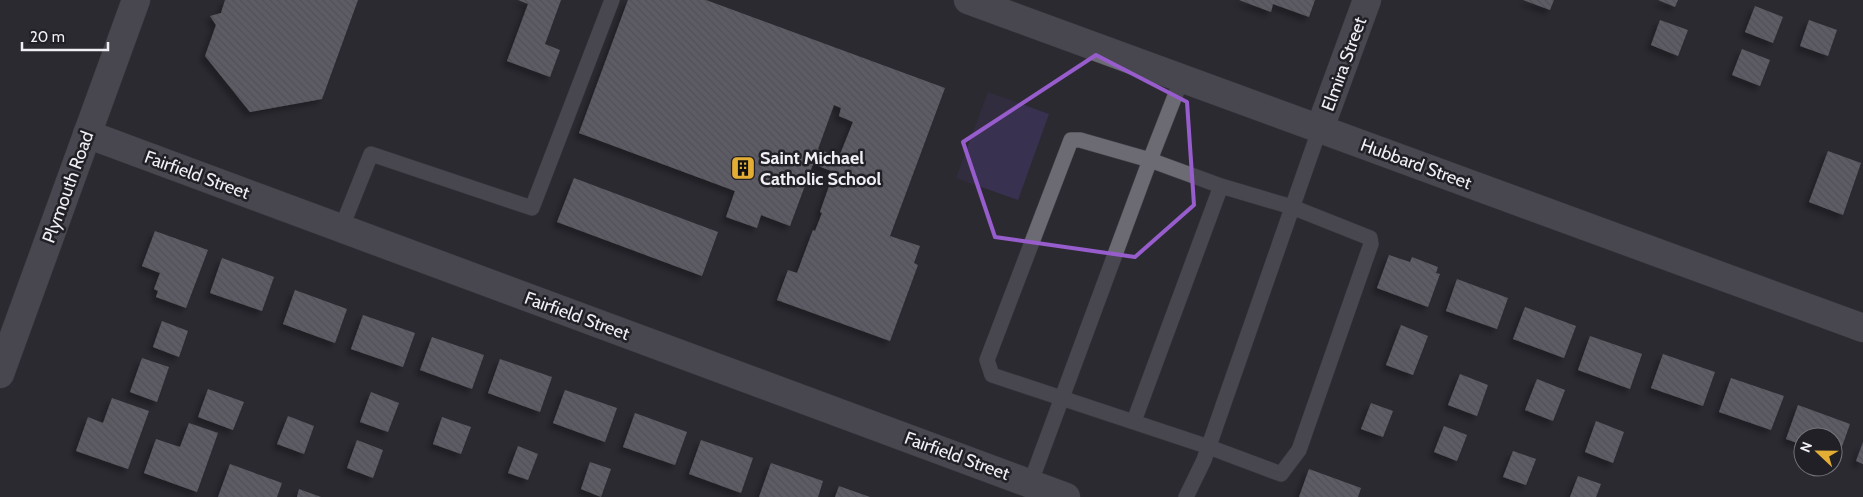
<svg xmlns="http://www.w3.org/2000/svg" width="1863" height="497" font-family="Cabin,sans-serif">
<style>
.green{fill:#383150}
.building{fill:url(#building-back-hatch);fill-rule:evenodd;filter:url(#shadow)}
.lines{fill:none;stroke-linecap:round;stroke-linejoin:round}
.service-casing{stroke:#48474e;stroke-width:16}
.minor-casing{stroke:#48474e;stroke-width:29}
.secondary-casing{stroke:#48474e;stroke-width:29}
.service{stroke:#6c6b74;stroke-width:15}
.minor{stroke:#6c6b74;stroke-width:28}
.secondary{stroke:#6c6b74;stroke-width:28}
.marked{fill:none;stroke:#985dcc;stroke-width:4;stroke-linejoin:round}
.labels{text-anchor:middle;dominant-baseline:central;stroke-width:5;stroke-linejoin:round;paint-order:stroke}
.street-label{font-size:18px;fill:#f0eff4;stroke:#212027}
.poi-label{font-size:18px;font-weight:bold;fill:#f0eff4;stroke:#212027;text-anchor:start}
</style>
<defs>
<pattern id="building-back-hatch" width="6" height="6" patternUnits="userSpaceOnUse" patternTransform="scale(1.25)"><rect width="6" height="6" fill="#9a98a2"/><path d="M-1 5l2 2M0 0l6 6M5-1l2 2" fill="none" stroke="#818087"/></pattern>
<filter id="shadow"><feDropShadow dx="-4.5" dy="4.5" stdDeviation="2.5" flood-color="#0009"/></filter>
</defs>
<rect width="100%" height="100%" fill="#2b2a31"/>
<!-- green -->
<path class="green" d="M988,92L1049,114L1018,200L956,178Z"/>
<!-- building -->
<path class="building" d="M225,0H358L322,99L250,112L205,56L216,25L210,16L221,13Z
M518,0H561L545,44L560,50L550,77L507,61L528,4Z
M628,0H706L945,88L890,236L920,246L914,263L918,265L890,341L777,300L788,270L797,273L813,230L815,231L822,213L820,212L834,172L813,164L790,226L761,215L757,228L726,217L735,191L579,133ZM834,105L841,108L839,116L853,122L839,157L818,149Z
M1239,0H1315L1309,17L1273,4L1271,12Z
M1523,0H1554L1550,10Z
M1658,0H1678L1675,7Z
M1755,6L1783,17L1773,43L1745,32Z
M1660,20L1688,30L1678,56L1651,45Z
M1809,20L1837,30L1828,56L1800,46Z
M1742,49L1770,60L1760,86L1732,75Z
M1828,151L1861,163L1843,215L1809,202Z
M574,178L718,232L702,276L557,222Z
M155,231L208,250L186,308L156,297L158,291L154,289L160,273L142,266Z
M1389,255L1410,262L1412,257L1438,267L1436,273L1440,274L1428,307L1377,288Z
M222,258L274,277L262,311L210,293Z
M1457,279L1508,298L1497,329L1446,311Z
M295,290L347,309L335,343L283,324Z
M1525,307L1576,326L1564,358L1513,339Z
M363,315L415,333L403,367L351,349Z
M162,321L188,331L179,357L153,347Z
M1401,325L1428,336L1413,375L1386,365Z
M1590,336L1642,354L1630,389L1578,370Z
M432,337L484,355L472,389L420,370Z
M1663,354L1715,372L1703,406L1651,388Z
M142,358L169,367L157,402L130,392Z
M500,359L552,377L540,412L488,393Z
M1460,374L1488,385L1477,416L1448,405Z
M1731,378L1784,396L1771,430L1719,412Z
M1537,379L1565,390L1553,421L1525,410Z
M208,389L244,402L233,430L198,417Z
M565,390L617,408L605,442L553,423Z
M371,392L399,403L388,432L360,422Z
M112,398L149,411L128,469L76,451L88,417L103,423Z
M1371,403L1393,411L1383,437L1361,429Z
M1798,405L1850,424L1838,458L1833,456V437H1803V445L1786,439Z
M635,413L687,432L675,465L623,447Z
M288,416L314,426L304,454L277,444Z
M442,417L471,427L461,454L433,444Z
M1596,421L1624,432L1613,463L1585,452Z
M189,423L218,433L197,492L144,473L156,439L180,447Z
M1444,426L1467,435L1457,461L1434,452Z
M357,440L383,450L373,478L347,468Z
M701,440L753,458L741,493L689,474Z
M1863,442V464L1856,461Z
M518,446L538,454L528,480L508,473Z
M1513,451L1536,459L1526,485L1503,477Z
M590,462L611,469L601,497L581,489Z
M771,463L823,481L818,497H759Z
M230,464L282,483L277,497H218Z
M1309,469L1361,488L1358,497H1299Z
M1578,476L1601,484L1596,497H1570Z
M839,486L870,497H835Z
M299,489L321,497H297Z"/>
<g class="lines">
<defs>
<path id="service" d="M1071,140H1080L1150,160L1221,186L1292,207L1370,238L1371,244L1299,450L1281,474L1209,447L992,375L987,360Z
M341,229L371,154L532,208L612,0
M1134,421L1221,186
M1030,484L1150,160L1182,78
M1186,497L1204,460L1320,128"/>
<path id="minor" d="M968,0L1863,328
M1320,128L1367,0
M87,134L1066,497"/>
<path id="secondary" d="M0,374L136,0"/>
</defs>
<!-- service casing -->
<use href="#service" class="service-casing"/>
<!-- minor casing -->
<use href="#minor" class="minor-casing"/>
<!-- secondary casing -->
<use href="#secondary" class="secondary-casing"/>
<!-- service -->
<use href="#service" class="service"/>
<!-- minor -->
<use href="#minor" class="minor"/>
<!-- secondary -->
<use href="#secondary" class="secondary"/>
</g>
<!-- marked area -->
<path d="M0 0H1863V497H0ZM1096,55L1187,102L1194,205L1135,257L995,237L963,142Z" fill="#2b2a31" fill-opacity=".55" fill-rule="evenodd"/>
<path class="marked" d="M1096,55L1187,102L1194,205L1135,257L995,237L963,142Z"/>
<!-- icons -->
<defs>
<symbol id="building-square" viewBox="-11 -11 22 22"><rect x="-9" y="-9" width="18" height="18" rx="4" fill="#e4ae35" stroke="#212027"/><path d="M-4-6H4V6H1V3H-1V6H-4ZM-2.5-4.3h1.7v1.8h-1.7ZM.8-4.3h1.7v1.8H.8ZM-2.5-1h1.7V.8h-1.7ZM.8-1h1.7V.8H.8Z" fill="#111"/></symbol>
</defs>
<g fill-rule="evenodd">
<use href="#building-square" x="729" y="154" width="28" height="28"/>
</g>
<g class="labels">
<!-- street labels -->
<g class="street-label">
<text transform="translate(1344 64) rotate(-70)">Elmira Street</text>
<text transform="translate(1416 164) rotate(20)">Hubbard Street</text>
<text transform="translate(197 175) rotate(20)">Fairfield Street</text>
<text transform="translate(68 187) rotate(-70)">Plymouth Road</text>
<text transform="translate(577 316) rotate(20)">Fairfield Street</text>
<text transform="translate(957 456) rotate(20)">Fairfield Street</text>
</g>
<!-- poi labels -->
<g class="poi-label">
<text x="760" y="158">Saint Michael<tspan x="760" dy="21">Catholic School</tspan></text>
</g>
</g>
<!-- north arrow -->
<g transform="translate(1818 452) rotate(292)"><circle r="24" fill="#212027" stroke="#747379"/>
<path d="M0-4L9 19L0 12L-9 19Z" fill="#e4ae35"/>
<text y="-8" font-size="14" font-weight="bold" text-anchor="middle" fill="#f0eff4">N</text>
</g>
<!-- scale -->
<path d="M22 42v8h86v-8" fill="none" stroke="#f0eff4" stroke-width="2.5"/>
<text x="30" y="42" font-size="15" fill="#f0eff4" stroke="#212027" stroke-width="4" paint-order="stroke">20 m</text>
</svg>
